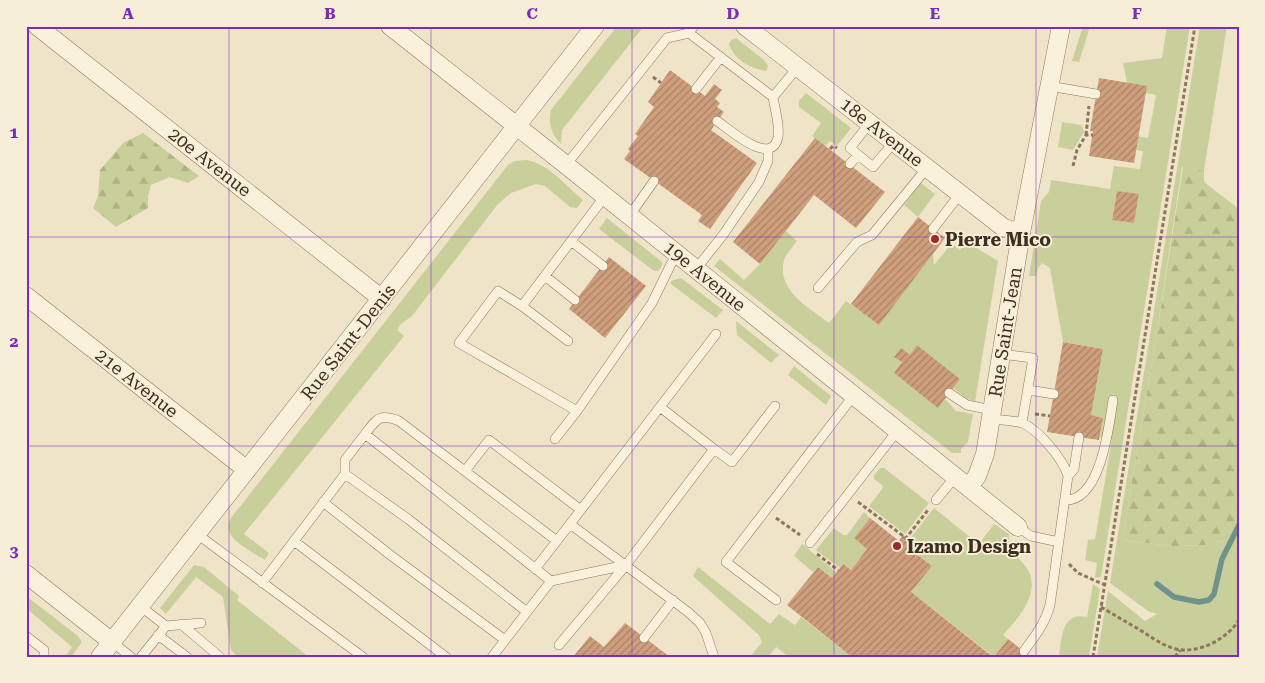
<svg xmlns="http://www.w3.org/2000/svg" width="1265" height="683" font-family="'Roboto Serif',serif">
<style>
.green{fill:#c9cf9b;fill-rule:evenodd}
.forest{fill:url(#forest-firs)}
.lines{fill:none;stroke-linecap:round;stroke-linejoin:round}
.stream{stroke:#6f938a;stroke-width:5.5}
.building{fill:url(#building-hatch)}
.lane-casing{stroke:#8d765c;stroke-width:10}
.street-casing{stroke:#8d765c;stroke-width:19}
.path{stroke:#8d765c;stroke-width:3;stroke-dasharray:4 2.5;stroke-linecap:butt}
.lane{stroke:#faf1dc;stroke-width:9}
.street{stroke:#faf1dc;stroke-width:18}
.grid{fill:none;stroke:#7b2cbf;stroke-width:1;stroke-opacity:0.55}
.poi-dot{fill:#9e2a2b;stroke:#f7eed8;stroke-width:2}
.labels{text-anchor:middle;dominant-baseline:central;stroke-width:4;stroke-linejoin:round;paint-order:stroke}
.street-label{font-size:18px;fill:#3d2e20;stroke:#f7eed8}
.poi-label{font-size:18px;font-weight:bold;fill:#3d2e20;stroke:#f7eed8;text-anchor:start}
.neatline{fill:none;stroke:#7b2cbf;stroke-width:2}
.grid-label{font-size:16px;text-anchor:middle;font-weight:bold;fill:#7b2cbf}
</style>
<defs>
<pattern id="forest-firs" width="22" height="20" patternUnits="userSpaceOnUse" patternTransform="scale(1.25)"><rect width="22" height="20" fill="#c9cf9b"/><path d="M5 1l3.5 6h-7zM16 11l3.5 6h-7z" fill="#aeb285"/></pattern>
<pattern id="building-hatch" width="6" height="6" patternUnits="userSpaceOnUse" patternTransform="scale(1.25)"><rect width="6" height="6" fill="#cf9f7d"/><path d="M-1 1l2-2M0 6l6-6M5 7l2-2" fill="none" stroke="#a98266"/></pattern>
</defs>
<rect width="100%" height="100%" fill="#f0e4c8"/>
<!-- green -->
<path class="green" d="M617,26H644L562,130L561,144C551,134 548,123 551,110Z
M1083,26H1090L1079,62L1072,61Z
M1167,26H1190L1101,577L1095,578L1097,563L1085,560L1088,540L1095,539L1112,439L1100,437L1103,418L1091,415L1103,349L1063,342L1050,268L1042,263L1038,268L1036,276H1029L1041,201L1049,192L1051,180L1110,189L1114,166L1140,169L1143,151L1136,150L1138,136L1148,138L1156,95L1146,93L1127,83L1123,63L1162,58ZM1117,191L1139,195L1134,223L1112,219Z
M1200,26H1227L1204,171L1182,167L1153,358L1122,540L1172,546L1211,545L1239,534V657H1097L1108,591L1145,621L1157,614L1148,611L1110,583Z
M736,38L764,60L768,66L766,71C750,68 734,60 729,44L731,40Z
M806,93L851,128L837,146L830,141L825,146L812,136L821,123L799,107V101Z
M1062,122L1081,125L1084,132L1073,150L1058,147Z
M526,160C548,163 566,186 583,200L577,208L570,207L545,186L536,184L511,193L498,204L412,316L401,324L397,330L404,336L244,534L269,553L265,560C251,551 219,537 231,518L508,165L515,161Z
M921,183L935,194L918,217L904,205Z
M607,218L662,262V266L658,271H654L599,229Z
M786,231L797,241C793,246 786,254 784,260C776,290 809,308 829,323L846,301L879,324L933,254L934,265L952,243L960,250L967,242L998,261L975,402L966,398L953,388L960,379L917,345L910,355L895,357L902,362L894,373L938,407L945,399L956,411L973,414L968,442L961,449V453H952L714,266L720,259L744,280L760,264Z
M681,278L723,310L716,318L671,284V281Z
M736,321L779,355L771,363L737,335Z
M794,366L831,396L826,405L788,375Z
M880,468H884L929,503L905,534L869,506L883,488L882,485L874,479V475Z
M934,508L976,542L981,541L994,524L1009,534C1009,553 1015,553 1026,567C1043,590 1019,618 1003,635L1008,639L994,657L911,592L932,566L907,547L911,542L909,540Z
M864,512L870,518L854,538L867,549L851,570L843,564L840,568L816,550L834,528L843,535H847Z
M802,544L836,572L832,578L818,567L813,572L794,556Z
M194,565L204,567L239,596L237,600L309,657H245L243,655L238,657L231,650L223,597L196,577L166,614L160,608Z
M698,567L770,624L779,614L795,625L801,617L852,657H789L776,647L768,657H750L762,642L759,635L693,576Z
M1093,584L1100,589L1089,657H1059C1062,638 1061,612 1087,617Z
M26,596L78,636L82,642L71,657H65L72,647L26,608Z"/>
<!-- forest -->
<path class="forest" d="M143,133L199,176L188,183L170,177L151,185L148,196V208L116,227L93,208L98,196L100,170L123,143Z
M1183,167L1204,171V182L1239,209V534L1211,545L1172,546L1122,540L1153,358Z"/>
<g class="lines">
<!-- stream -->
<path class="stream" d="M1157,584L1174,597L1199,602L1209,600L1214,594L1222,559L1239,525"/>
</g>
<!-- building -->
<path class="building" d="M670,70L705,96L714,84L722,90L715,99L720,103L717,107L724,112L711,130L757,163L710,229L698,221L702,215L624,159L630,151L628,149L638,136L635,134L654,107L648,102Z
M1099,78L1147,86L1134,163L1089,156L1093,131H1090Z
M815,138L885,192L856,228L814,195L760,264L733,242Z
M1117,191L1139,194L1134,223L1112,220Z
M918,217L945,238L879,325L851,304Z
M609,257L646,286L605,338L569,309Z
M1063,342L1103,349L1091,415L1103,418L1099,440L1047,432Z
M917,345L960,379L938,408L894,373L902,362L894,357L901,348L910,355Z
M870,518L899,541L903,535L911,542L907,547L932,566L911,592L993,657H852L787,605L818,567L832,578L843,564L851,570L867,549L854,538Z
M625,623L670,657H573L590,636L604,647Z
M1008,639L1031,657H994Z"/>
<g class="lines">
<defs>
<path id="lane" d="M694,26L689,33L773,97L798,67
M1049,86L1096,94
M696,89L721,57
M717,121C729,129 772,168 778,137C780,125 775,110 773,97
M870,123L850,148L873,167L894,142
M850,164L858,155
M566,165L667,38L689,33
M630,215L654,181
M933,229L960,194
M571,241L603,266
M696,269L723,235L759,182L768,161V149
M545,276L575,300
M818,288L857,242L872,235L927,168
M522,306L498,291L459,343L577,411L652,303L671,264L678,254
M568,341L522,306L605,196
M1001,354L1033,358L1022,423
M1028,390L1054,394
M949,393L967,405L992,410
M660,407L716,334
M990,419C1000,420 1013,420 1022,423C1039,430 1063,459 1068,476L1050,605C1045,624 1035,636 1024,651
M365,434C377,419 379,413 399,421L557,541
M555,439L577,411
M714,449L732,462L775,406
M465,471L489,440L581,510
M345,474L408,519L527,612
M1068,476L1074,469L1079,437
M936,500L956,476
M1066,500C1101,500 1109,426 1113,400
M323,502L389,554L505,640
M1018,527L1031,536L1059,542
M197,534L363,657
M294,541L446,657
M810,543L898,430
M535,569L570,524
M262,583L345,474V460L365,434L551,581
M776,600L726,562L854,395
M140,606L166,626
M181,624L220,657
M158,635L187,657
M26,636L44,650V657
M644,638L673,600
M112,642L131,657
M559,645L626,565L714,449L660,407L570,524L688,612L700,623L706,633L714,657
M141,657L166,626L201,623
M492,657L551,581L626,565"/>
<path id="street" d="M37,26L382,299
M390,26L566,165L1018,527
M745,26L1004,228L1021,233
M26,296L247,470
M969,487L977,476L985,454L1021,233L1061,26
M26,574L112,642
M100,657L595,26"/>
</defs>
<!-- lane casing -->
<use href="#lane" class="lane-casing"/>
<!-- street casing -->
<use href="#street" class="street-casing"/>
<!-- path -->
<path class="path" d="M653,77L661,83
M1086,135L1089,106
M830,149L833,146L837,148
M1073,166L1077,150L1086,135H1093
M1035,414L1050,416
M858,502L906,538L928,510
M776,518L800,535
M817,554L838,570
M1069,564L1078,573L1105,585
M1101,607C1116,616 1130,624 1145,633C1154,639 1164,646 1176,649C1199,654 1227,639 1239,620
M1093,657L1195,26
M1175,657L1180,650"/>
<!-- lane -->
<use href="#lane" class="lane"/>
<!-- street -->
<use href="#street" class="street"/>
</g>
<!-- grid -->
<path class="grid" d="M229,26V657M431,26V657M632,26V657M834,26V657M1036,26V657M26,237H1239M26,446H1239"/>
<!-- markers -->
<g class="poi-dot">
<circle cx="935" cy="239" r="5"/>
<circle cx="897" cy="546" r="5"/>
</g>
<g class="labels">
<!-- street labels -->
<g class="street-label">
<text transform="translate(882 132) rotate(38)">18e Avenue</text>
<text transform="translate(210 162) rotate(38)">20e Avenue</text>
<text transform="translate(705 276) rotate(39)">19e Avenue</text>
<text transform="translate(1005 332) rotate(-81)">Rue Saint-Jean</text>
<text transform="translate(348 342) rotate(-52)">Rue Saint-Denis</text>
<text transform="translate(137 383) rotate(38)">21e Avenue</text>
</g>
<!-- poi labels -->
<g class="poi-label">
<text x="945" y="239">Pierre Mico</text>
<text x="907" y="546">Izamo Design</text>
</g>
</g>
<!-- border -->
<rect width="1265" height="683" fill="none" stroke="#f7eed8" stroke-width="55"/>
<rect x="28" y="28" width="1210" height="628" class="neatline"/>
<g class="grid-label">
<text x="128" y="19">A</text>
<text x="330" y="19">B</text>
<text x="532" y="19">C</text>
<text x="733" y="19">D</text>
<text x="935" y="19">E</text>
<text x="1137" y="19">F</text>
<text x="14" y="138">1</text>
<text x="14" y="347">2</text>
<text x="14" y="557">3</text>
</g>
</svg>
